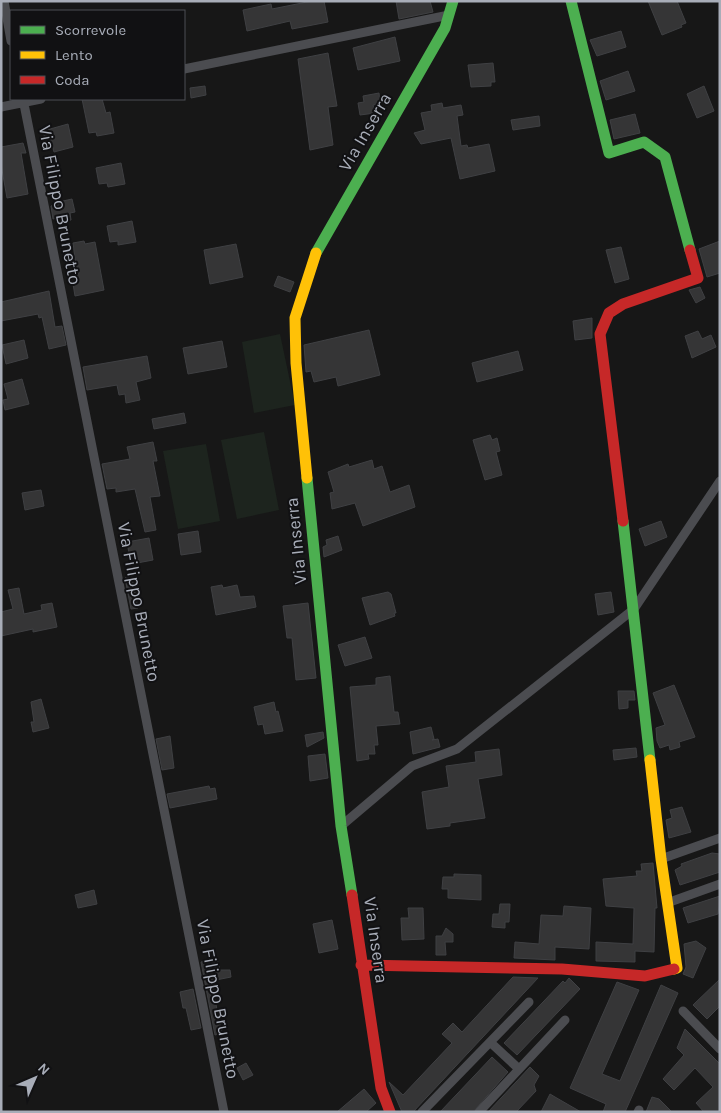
<svg xmlns="http://www.w3.org/2000/svg" width="721" height="1113" font-family="Karla,sans-serif">
<style>
.green{fill:#1d241e}
.building{fill:#353536;stroke:#3f4043}
.lines{fill:none;stroke-linecap:round;stroke-linejoin:round}
.street{stroke:#4b4c50;stroke-width:9}
.fast{stroke:#4caf50;stroke-width:11}
.slow{stroke:#ffc107;stroke-width:11}
.jam{stroke:#c62828;stroke-width:11}
.labels{text-anchor:middle;dominant-baseline:central;stroke-width:4;stroke-linejoin:round;paint-order:stroke}
.street-label{font-size:18px;fill:#a8adb8;stroke:#111113}
</style>
<rect width="100%" height="100%" fill="#171717"/>
<!-- green -->
<path class="green" d="M280,334L295,405L254,413L242,342Z
M264,432L279,510L237,519L221,440Z
M206,444L220,521L178,529L163,451Z"/>
<!-- building -->
<path class="building" d="M312,1H324L328,22L292,29L290,21L247,31L243,10L271,4L272,9Z
M396,1H430L433,12L399,19Z
M648,1H677L686,23L681,25L682,27L662,35Z
M621,31L626,47L597,56L590,40Z
M395,37L400,61L358,70L353,48Z
M328,53L337,106L328,107L333,145L310,150L298,59Z
M493,63L495,82H491V86L471,87L468,65Z
M628,71L635,91L606,100L600,81Z
M205,86L206,95L191,98L190,88Z
M704,86L714,111L697,118L687,94Z
M379,93L380,104L373,105L375,113L360,115L358,103L364,102L363,96Z
M82,99H102L106,113L110,112L114,133L97,136L96,132L89,133Z
M442,103L443,108L461,105L463,115L457,116L461,146L467,145L468,148L489,144L495,171L460,179L451,138L421,144L414,133L425,130L421,113L432,111L431,105Z
M635,114L640,133L614,139L610,120Z
M539,116L540,126L513,130L511,120Z
M68,124L73,147L54,152L51,141L46,142L43,131Z
M23,143L26,153H21L28,194L7,198L1,164V147Z
M121,163L125,184L108,187L107,183L99,184L96,168Z
M72,199L75,212L70,213L71,220L58,223L57,218L53,219L51,206L54,205V203Z
M132,221L136,242L118,245V241L110,242L107,226Z
M84,241L85,244L95,242L104,290L75,296L73,284L78,282L73,243Z
M720,241V273L707,277L699,249Z
M236,244L243,277L210,284L204,250Z
M621,247L629,279L615,283L606,250Z
M278,276L294,282L290,292L274,286Z
M700,287L705,298L696,303L689,290Z
M49,291L55,327L62,326L66,345L49,349L42,317L39,318L38,314L1,321V302Z
M592,318V338L575,340L573,321Z
M369,330L380,375L338,386L336,377L314,382L311,371L306,372L304,345Z
M698,331L702,339L711,335L716,347L692,358L685,336Z
M24,340L28,358L6,364L2,345Z
M222,341L227,367L188,374L183,348Z
M518,351L523,370L477,382L472,363Z
M147,356L151,378L136,382L140,400L126,403L125,394L119,395L117,385L87,390L83,367Z
M22,379L29,404L5,410L3,400L8,399L4,384Z
M184,413L186,423L154,429L152,419Z
M490,435L492,440L497,438L500,451L496,452L502,475L485,480L473,440Z
M153,442L157,461H153L160,496L150,497L156,530L145,532L135,489L116,492V488L107,489L102,464L130,459L127,447Z
M372,460L374,469L382,466L390,492L409,485L415,507L363,526L355,503L332,509L330,493L334,492L328,472L348,464L349,467Z
M41,490L44,506L25,510L22,493Z
M661,521L667,537L645,546L639,529Z
M198,531L201,552L181,555L178,534Z
M338,536L342,550L324,557L323,547L327,545L326,540Z
M149,538L153,560L137,563L135,552L129,553L127,542Z
M131,573L138,608L131,609L125,578Z
M222,585L223,588L237,585L240,597L254,596L256,607L216,615L211,587Z
M19,588L24,614L42,610L41,605L52,603L57,627L33,632V629L1,636V612L13,609L8,590Z
M388,592L391,594L396,613H394L395,616L370,625L362,598Z
M611,592L614,612L598,615L595,594Z
M308,603L316,678L296,680L292,638H287L283,606Z
M365,637L372,658L345,666L338,645Z
M390,676L394,712H398L400,724L376,726L378,745H374L375,754H368L369,759L357,761L350,687L376,685V678Z
M674,685L695,737L679,742L680,747L670,750L669,745L660,748L657,741L656,728L665,725L653,693Z
M618,691H634L635,700H628V708L619,709Z
M41,699L49,728L33,732L31,722H34L31,702Z
M274,702L276,712L278,711L283,731L265,734L263,724L258,725L254,707Z
M431,727L434,739L432,740L438,739L440,747L413,754L410,732Z
M323,732L324,738L307,747L305,735Z
M170,736L174,768L162,770L156,739Z
M636,748L637,757L614,760L613,750Z
M499,749L502,775L478,779L485,818L450,823V826L427,829L422,792L449,787L446,766L476,762L475,752Z
M325,754L328,778L310,781L308,756Z
M209,786L210,789L215,788L217,799L170,808L167,794Z
M682,807L691,832L669,838L666,820L672,818L670,810Z
M712,853L720,854V872L680,885L675,870L682,866L681,864Z
M653,863L657,908H655L654,952L635,951V962L596,961V942L633,944L634,908L606,906L603,879L637,876L636,871H642L641,864Z
M454,874L481,875V900L448,898V889H442L443,877H454Z
M94,890L97,904L78,908L75,895Z
M720,896L718,914L688,923L683,908Z
M500,904H510L509,922H505V928L492,927L493,914H499Z
M564,906L591,908L589,949L555,947V960L514,958L515,942L539,944L541,915L563,916Z
M408,908H423L424,939L402,940L401,918H409Z
M332,920L338,949L319,953L313,924Z
M446,928L453,934V942H445L446,955H436V936H442Z
M696,941L706,948L693,978L683,974L686,967L684,944Z
M217,959L220,970H230L231,977L211,981L222,1033L215,1035L201,962Z
M513,977L538,978L413,1112H402L389,1082L403,1095L452,1043L442,1034L453,1023L462,1032Z
M569,978L580,989L517,1055L504,1043L563,981L565,983Z
M720,979V1006L707,1019L693,1005Z
M617,982L639,990L602,1074L620,1081L661,985L678,993L625,1112H603L606,1104L570,1088Z
M193,989L201,1028L191,1030L186,1008H183L180,992Z
M685,1029L720,1064V1112H704L696,1103L713,1087L695,1068L674,1090L663,1079L684,1055L677,1048Z
M492,1057L508,1072L473,1112H440Z
M246,1063L253,1075L243,1080L237,1068Z
M530,1067L539,1076L534,1085L536,1091L516,1112H488Z
M364,1089L376,1103L366,1112H337Z
M550,1094L555,1097L581,1112H541Z
M652,1097L659,1099L672,1112H646Z"/>
<g class="lines">
<!-- street -->
<path class="street" d="M4,1L11,41
M184,69L449,15
M23,99L224,1112
M1,107L41,99
M341,826L412,766L457,749L634,609L720,481
M661,859L720,838
M667,903L720,884
M683,1011L720,1049
M490,1042L519,1069
M422,1112L529,1002
M479,1112L565,1020
M638,1112L639,1110"/>
<!-- fast -->
<path class="fast" d="M571,1L609,153L644,142L665,157L690,250
M316,253L445,28L453,1
M307,478L341,826L352,895
M623,521L650,760"/>
<!-- slow -->
<path class="slow" d="M307,478L296,363L295,318L316,253
M650,760L661,859L677,968L674,969"/>
<!-- jam -->
<path class="jam" d="M623,521L600,334L609,313L623,304L698,278L690,250
M352,895L381,1088L390,1112
M361,965L562,969L645,976L674,969"/>
</g>
<g class="labels">
<!-- street labels -->
<g class="street-label">
<text transform="translate(365 132) rotate(-60)">Via Inserra</text>
<text transform="translate(60 205) rotate(79)">Via Filippo Brunetto</text>
<text transform="translate(296 541) rotate(-96)">Via Inserra</text>
<text transform="translate(139 602) rotate(79)">Via Filippo Brunetto</text>
<text transform="translate(376 940) rotate(82)">Via Inserra</text>
<text transform="translate(218 999) rotate(79)">Via Filippo Brunetto</text>
</g>
</g>
<!-- border -->
<rect width="721" height="1113" fill="none" stroke="#a8adb8" stroke-width="5"/>
<!-- legend -->
<rect x="10" y="10" width="175" height="90" fill="#111113" stroke="#4d4f55"/>
<rect x="20" y="26" width="25" height="8" fill="#4caf50" stroke="#4d4f55"/>
<text x="55" y="35" font-size="15" fill="#a8adb8">Scorrevole</text>
<rect x="20" y="51" width="25" height="8" fill="#ffc107" stroke="#4d4f55"/>
<text x="55" y="60" font-size="15" fill="#a8adb8">Lento</text>
<rect x="20" y="76" width="25" height="8" fill="#c62828" stroke="#4d4f55"/>
<text x="55" y="85" font-size="15" fill="#a8adb8">Coda</text>
<!-- north arrow -->
<g transform="translate(35 1078) rotate(45)" stroke="#111113" stroke-width="4" paint-order="stroke">
<path d="M0-4L9 19L0 12L-9 19Z" fill="#a8adb8"/>
<text y="-8" font-size="14" font-weight="bold" text-anchor="middle" fill="#a8adb8">N</text>
</g>
</svg>
